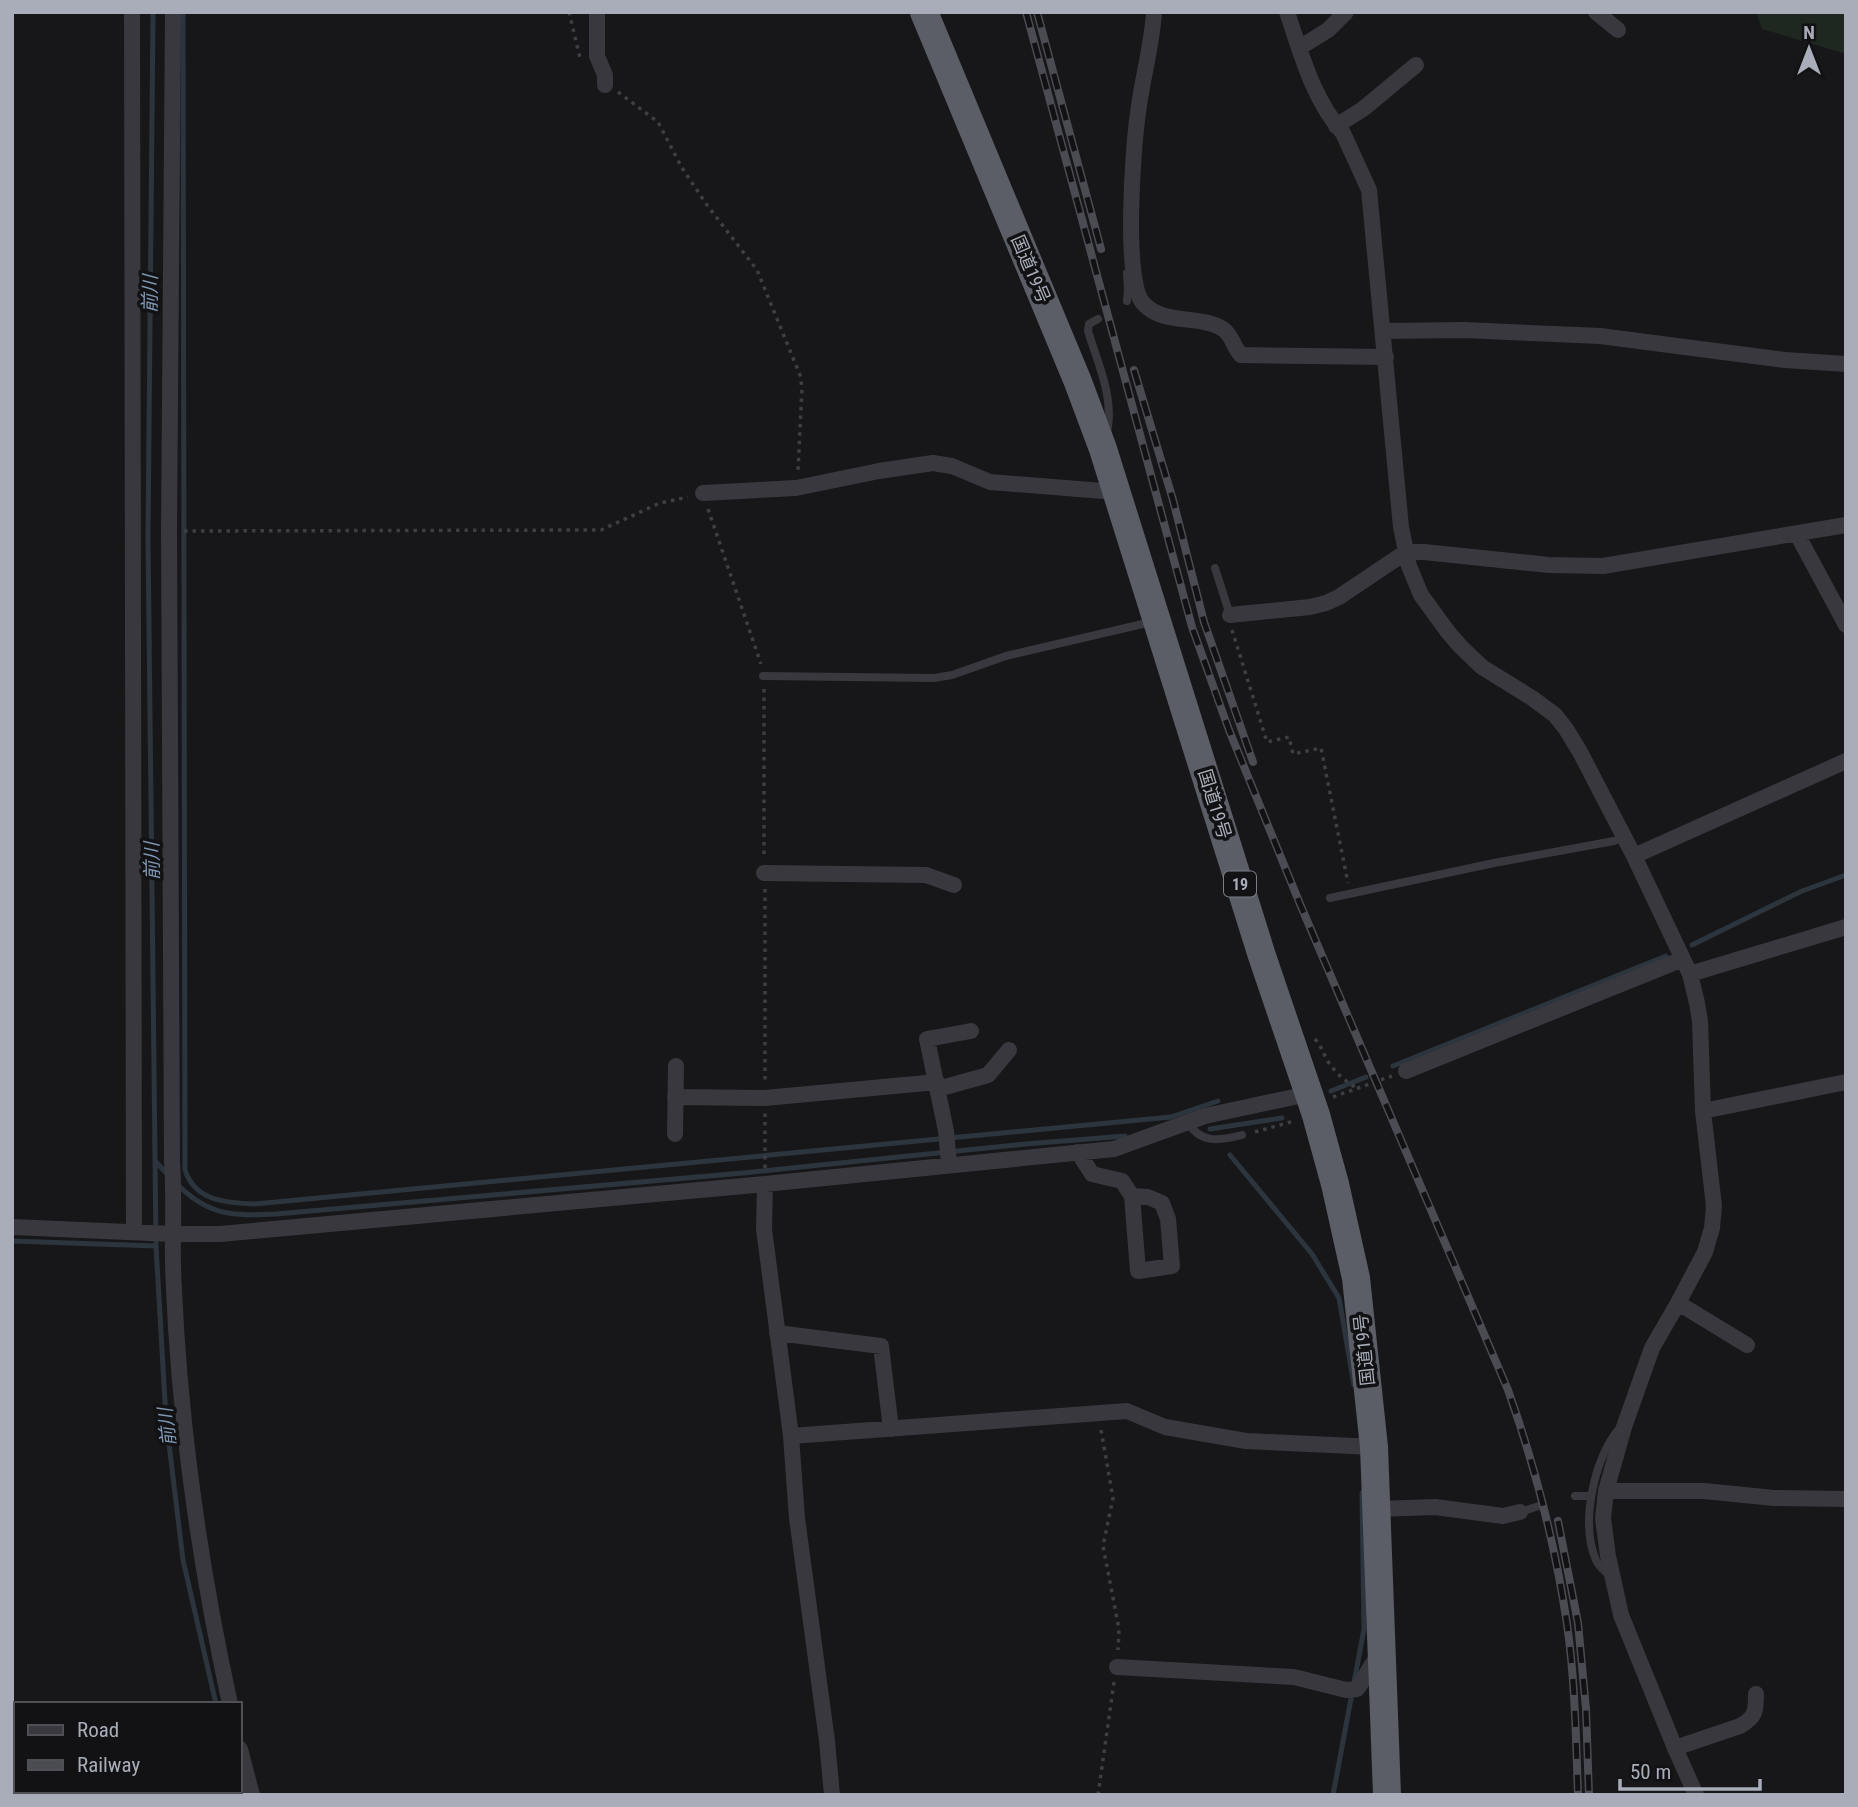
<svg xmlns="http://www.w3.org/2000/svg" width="1858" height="1807" font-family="'Roboto Condensed','Noto Sans JP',sans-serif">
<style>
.green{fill:#1e2720}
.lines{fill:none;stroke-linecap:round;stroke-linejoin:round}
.stream{stroke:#2c353d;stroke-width:5}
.path{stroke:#3e3f45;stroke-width:3.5;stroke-dasharray:3.5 5;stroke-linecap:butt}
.service{stroke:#38383e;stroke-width:8}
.minor{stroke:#38383e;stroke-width:16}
.trunk{stroke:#5b5e66;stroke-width:28}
.rail-casing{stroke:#4b4c53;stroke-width:8}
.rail{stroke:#121214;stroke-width:5;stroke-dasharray:16;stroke-linecap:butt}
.labels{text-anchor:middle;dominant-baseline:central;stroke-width:7;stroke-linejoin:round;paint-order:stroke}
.shield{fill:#121214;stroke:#7b7e88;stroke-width:2}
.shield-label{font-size:16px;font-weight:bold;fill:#a8adb9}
.street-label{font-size:18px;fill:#a8adb9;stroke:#121214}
.water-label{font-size:19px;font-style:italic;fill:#7f98b4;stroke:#121214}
</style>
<rect width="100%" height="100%" fill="#171719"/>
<!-- green -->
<path class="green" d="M1756,12H1846V54L1762,29Z"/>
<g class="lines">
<!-- stream -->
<path class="stream" d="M153,12L148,537L156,1246L166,1419L183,1560L216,1704
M183,12L185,1170C195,1201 226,1203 255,1204L1171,1117L1218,1101
M1692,945L1802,891L1846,875
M1393,1066L1666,956
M1331,1091L1366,1077
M1210,1129L1282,1118
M1230,1155L1312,1254L1339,1298L1354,1385
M155,1161L169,1176
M176,1183C208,1216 232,1216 276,1214L743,1173L1026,1144L1125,1136
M12,1241L156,1246
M236,1791L237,1795
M1333,1795L1364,1629L1362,1493"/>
<!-- path -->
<path class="path" d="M569,12L580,58
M618,92L658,122L682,168L707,205L757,270L800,375L802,388L798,470
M708,509L761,664
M184,531L601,530L660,503L688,497
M1232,630L1267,742L1289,737L1293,754L1321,748L1348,883
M764,689V856
M765,889V1080
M1315,1039C1321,1046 1323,1052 1327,1060C1334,1071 1345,1082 1357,1088
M1333,1097L1392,1076
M1255,1132L1294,1121
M765,1168V1113
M1101,1430L1113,1498L1103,1546L1119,1629L1118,1650
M1098,1795L1114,1682"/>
<!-- service -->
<path class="service" d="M1127,273L1128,289L1127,301
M1098,319L1089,324L1088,331C1098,364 1116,401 1106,436
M1215,568L1230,615
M763,676L934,678L952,675L1006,656L1151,622
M1330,898L1494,863L1614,841L1624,838
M1187,1121C1200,1144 1219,1141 1242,1135
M1575,1496H1591
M1520,1512L1539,1506
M1610,1576C1605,1571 1598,1566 1596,1560C1580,1524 1594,1459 1618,1430"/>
<!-- minor -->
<path class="minor" d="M132,12L134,1232
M173,12L169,531L172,1162C174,1189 173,1216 173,1242C172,1271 175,1300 176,1328C184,1454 203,1580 230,1704
M597,12V56L605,75V85
M1154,12C1152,46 1142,79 1138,113C1133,146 1123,281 1143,303C1163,326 1199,314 1223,329C1233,336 1233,347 1241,355L1386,357
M1287,12C1301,53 1313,100 1343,133L1369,190L1401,527L1409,566L1421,595L1448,632L1461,647L1482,667L1532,698L1555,715L1566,729L1580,752L1634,856L1690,974L1697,1003L1700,1021L1703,1111L1714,1206L1712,1228L1705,1252L1678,1303L1652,1348L1624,1427L1606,1491L1603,1518L1608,1556L1621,1615L1675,1748L1696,1795
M1596,12L1618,30
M1299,48L1328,30L1346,12
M1336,126L1363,109L1416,65
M1383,331L1464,330L1600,336L1785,360L1846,364
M703,493L796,488L879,471L933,463L952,466L990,482L1103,491L1114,488
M1797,534L1846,625
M1230,615L1310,607L1326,603L1339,597L1406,552H1424L1549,565L1603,566L1846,525
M1634,856L1846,761
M764,873L926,875L954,885
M1690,974L1846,927
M1406,1071L1683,959
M938,1089L988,1075L1009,1050
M675,1097L765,1098L937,1082
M1703,1111L1846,1082
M675,1134L676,1066
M1078,1152L1092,1174L1122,1181L1132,1196L1138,1271L1172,1266L1168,1219L1162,1203L1148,1197L1132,1196
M949,1164L946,1131L927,1039L971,1031
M765,1184L764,1229L791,1436L797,1518L827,1741L832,1795
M12,1227L173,1234H220L765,1184L1114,1149L1205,1116L1308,1094
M1678,1303L1747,1345
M777,1333L881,1346L891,1429
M791,1436L1127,1411L1165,1427L1246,1441L1374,1447
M1606,1491H1704L1774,1498L1846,1499
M1378,1509L1435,1507L1503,1516L1520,1512
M1117,1667L1294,1677L1346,1690L1357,1689C1366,1677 1370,1665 1380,1654
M1675,1748L1740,1726C1756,1717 1756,1711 1756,1694
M240,1749L252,1795"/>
<!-- trunk -->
<path class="trunk" d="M924,12L1078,382L1103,449L1262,956L1316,1115L1335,1184L1356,1278L1374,1447L1387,1795"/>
<defs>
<path id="rail" d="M1026,12L1192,627L1229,730L1300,904L1508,1390C1535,1466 1555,1544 1567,1624C1575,1680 1576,1738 1578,1795
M1037,12L1101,249
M1134,370L1173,500L1204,622L1253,762
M1558,1521L1578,1623L1586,1709L1589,1795"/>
</defs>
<!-- rail casing -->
<use href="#rail" class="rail-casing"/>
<!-- rail -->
<use href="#rail" class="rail"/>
</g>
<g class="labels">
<!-- shield labels -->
<rect class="shield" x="1224" y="871.5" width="32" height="25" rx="5"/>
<g class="shield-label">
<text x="1240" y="884">19</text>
</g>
<!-- street labels -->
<g class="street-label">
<text transform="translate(1031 269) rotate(67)">国道19号</text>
<text transform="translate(1215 804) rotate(73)">国道19号</text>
<text transform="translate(1364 1350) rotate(-96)">国道19号</text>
</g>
<!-- water labels -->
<g class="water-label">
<text transform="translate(150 294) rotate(-89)">前川</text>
<text transform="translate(152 861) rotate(-91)">前川</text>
<text transform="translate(167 1427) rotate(-96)">前川</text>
</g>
</g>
<!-- border -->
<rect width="1858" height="1807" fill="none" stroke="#a8adb9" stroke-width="28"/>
<!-- legend -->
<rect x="14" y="1702" width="228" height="91" fill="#121214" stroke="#4e5056" stroke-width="2"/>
<rect x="28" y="1725" width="35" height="10" fill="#38383e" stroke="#4e5056" stroke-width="2"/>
<text x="77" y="1737" font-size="21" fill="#a8adb9">Road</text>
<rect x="28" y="1760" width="35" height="10" fill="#4b4c53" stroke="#4e5056" stroke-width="2"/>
<text x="77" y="1772" font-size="21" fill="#a8adb9">Railway</text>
<!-- north arrow -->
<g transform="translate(1809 49)" stroke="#121214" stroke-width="5" paint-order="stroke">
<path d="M0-5L12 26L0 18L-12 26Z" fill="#a8adb9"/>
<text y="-10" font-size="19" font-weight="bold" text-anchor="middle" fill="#a8adb9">N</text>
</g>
<!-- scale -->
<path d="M1620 1779v10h140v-10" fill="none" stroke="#a8adb9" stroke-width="3.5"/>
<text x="1630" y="1779" font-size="21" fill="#a8adb9" stroke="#121214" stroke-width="5" paint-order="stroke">50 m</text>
</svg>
